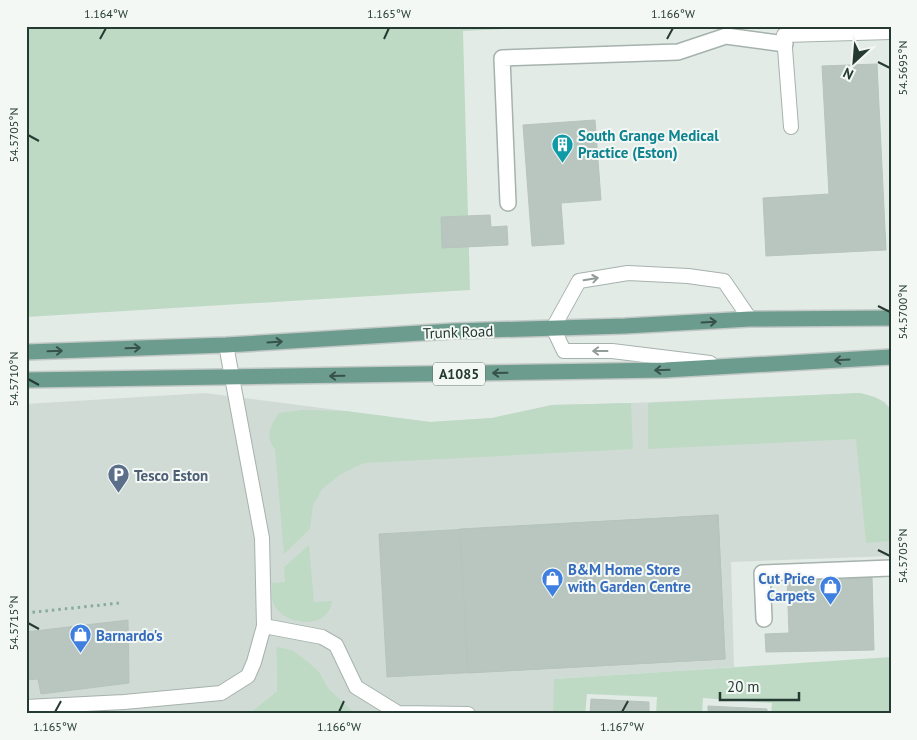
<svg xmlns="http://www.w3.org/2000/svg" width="917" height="740" font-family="'PT Sans',sans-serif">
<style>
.built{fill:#d1dbd6}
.green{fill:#bedac4}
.building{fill:#b9c6c0;stroke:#b6c4bd}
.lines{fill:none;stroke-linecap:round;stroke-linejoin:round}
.lane-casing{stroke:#a6b2ad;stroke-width:16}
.street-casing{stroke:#a6b2ad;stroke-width:18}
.primary-casing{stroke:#c2c8c6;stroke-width:18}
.path{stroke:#87ab9e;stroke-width:3;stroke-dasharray:2.5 4;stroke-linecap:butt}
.lane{stroke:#fff;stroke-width:14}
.street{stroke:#fff;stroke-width:15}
.primary{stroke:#6c9c8d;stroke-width:15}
.oneway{stroke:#929c99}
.oneway2{stroke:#37524a}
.ticks{fill:none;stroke:#253a33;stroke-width:2}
.labels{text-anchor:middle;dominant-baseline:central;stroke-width:4;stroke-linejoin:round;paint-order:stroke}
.shield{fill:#f3f8f5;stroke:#63736d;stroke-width:1}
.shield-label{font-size:14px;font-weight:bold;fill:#253a33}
.culture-label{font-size:15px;font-weight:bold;fill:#0d838f;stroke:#f3f8f5;text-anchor:start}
.street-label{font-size:15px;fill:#253a33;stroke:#f3f8f5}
.service-label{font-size:15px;font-weight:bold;fill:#4e5e75;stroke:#f3f8f5;text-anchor:start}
.shop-label{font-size:15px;font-weight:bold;fill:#366cbe;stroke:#f3f8f5;text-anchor:start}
.neatline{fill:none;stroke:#253a33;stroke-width:2}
.ticks-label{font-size:12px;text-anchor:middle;fill:#253a33}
</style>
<rect width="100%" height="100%" fill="#e3ebe7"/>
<!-- built -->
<path class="built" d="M205,393L430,422L492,418L552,405L631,403L860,393L875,397L885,402L891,410V556L731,562L734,667L555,679L553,714H356L329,689L320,673L276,648L277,691L252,711L226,714H26V404Z"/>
<!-- green -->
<path class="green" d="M26,26H570L463,31L470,290L26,317Z
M860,393C873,396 882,399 891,410V541L866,543L856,439L648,449V403Z
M631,403L633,449L364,463L341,474L322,489L313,505L310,529L284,554L275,449C264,436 271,425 279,413L302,410L346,411L430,422L492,418L552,405Z
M309,545L314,602L332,601C328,633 279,624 273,602C271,597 272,588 272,583L285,582L284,567Z
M276,647L292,650L307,661L320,673L329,689L356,714H226L252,711L277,691Z
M891,657V714H771L772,703L703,698L702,714H656L657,697L587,694L585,714H553L554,679Z"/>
<!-- building -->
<path class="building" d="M877,64L886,250L766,256L763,198L829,194L822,66Z
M595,120L601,200L561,203L564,244L532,246L523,125Z
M490,215L491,227L507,226L508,245L442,248L441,217Z
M718,515L725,659L387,677L379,534Z
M718,515L725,659L468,673L460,529Z
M872,576L874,650L766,652L765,634L789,633L787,578Z
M128,620L129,683L41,694L38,679L26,680V632Z
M591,699L649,702V714H590Z
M708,706L767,709V714H708Z"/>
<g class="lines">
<defs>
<path id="lane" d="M791,127L784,35L891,32
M710,363L612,351H564L553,328L579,281L628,273L688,276L724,281L750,319
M264,626L322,637L336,645L356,687L398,713L468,714
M26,707L124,702L221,693L248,676L254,662L264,626L262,538L226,345"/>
<path id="street" d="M508,203L502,58L678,52L726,36L785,44
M764,619L762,573L891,568"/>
<path id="primary" d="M26,352L226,345L453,331L625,326L750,319L891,318
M26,380L665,370L891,357"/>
</defs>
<!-- lane casing -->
<use href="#lane" class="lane-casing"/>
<!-- street casing -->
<use href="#street" class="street-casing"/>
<!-- primary casing -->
<use href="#primary" class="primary-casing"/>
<!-- path -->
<path class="path" d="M26,613L120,603"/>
<!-- lane -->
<use href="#lane" class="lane"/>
<!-- street -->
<use href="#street" class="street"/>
<!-- primary -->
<use href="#primary" class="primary"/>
</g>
<!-- one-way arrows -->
<defs><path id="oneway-shaft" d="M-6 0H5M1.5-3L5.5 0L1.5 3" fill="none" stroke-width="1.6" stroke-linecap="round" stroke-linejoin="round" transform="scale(1.25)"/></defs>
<g class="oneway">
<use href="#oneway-shaft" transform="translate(591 279) rotate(-9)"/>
<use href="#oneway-shaft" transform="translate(600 351) rotate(180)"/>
</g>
<g class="oneway2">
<use href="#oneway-shaft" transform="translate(709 322) rotate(-3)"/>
<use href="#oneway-shaft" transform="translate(275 342) rotate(-4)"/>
<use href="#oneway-shaft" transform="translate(133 348) rotate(-2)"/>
<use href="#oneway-shaft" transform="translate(55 351) rotate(-2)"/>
<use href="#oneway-shaft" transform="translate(842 360) rotate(177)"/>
<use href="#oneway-shaft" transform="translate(662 370) rotate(178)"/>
<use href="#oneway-shaft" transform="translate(500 373) rotate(179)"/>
<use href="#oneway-shaft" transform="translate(337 376) rotate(179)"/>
</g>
<!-- ticks -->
<path class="ticks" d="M100,39L106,28M384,39L389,28M667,39L673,28M878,62L890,68M28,135L39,141M878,306L890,312M28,379L39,385M878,550L890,556M28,623L39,629M55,712L61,701M339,712L344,701M622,712L628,701"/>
<!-- icons -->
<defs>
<symbol id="building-pin" viewBox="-11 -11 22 30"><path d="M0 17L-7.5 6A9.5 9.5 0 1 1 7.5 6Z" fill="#0f9aa8" stroke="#f3f8f5"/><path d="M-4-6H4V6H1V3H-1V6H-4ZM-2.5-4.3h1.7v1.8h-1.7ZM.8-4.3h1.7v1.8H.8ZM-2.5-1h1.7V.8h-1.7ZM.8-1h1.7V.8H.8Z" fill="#fff"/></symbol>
<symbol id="parking-pin" viewBox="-11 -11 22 30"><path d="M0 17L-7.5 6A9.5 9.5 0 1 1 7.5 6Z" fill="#5c6f8a" stroke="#f3f8f5"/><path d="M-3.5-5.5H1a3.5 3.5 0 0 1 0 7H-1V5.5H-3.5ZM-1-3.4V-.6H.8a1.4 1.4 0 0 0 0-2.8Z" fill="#fff"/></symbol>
<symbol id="shop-pin" viewBox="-11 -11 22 30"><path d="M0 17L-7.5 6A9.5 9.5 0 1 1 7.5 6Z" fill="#3f7fe0" stroke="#f3f8f5"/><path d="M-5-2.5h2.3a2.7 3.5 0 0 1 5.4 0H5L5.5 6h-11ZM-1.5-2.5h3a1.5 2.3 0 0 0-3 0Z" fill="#fff"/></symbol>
</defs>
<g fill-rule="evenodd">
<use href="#building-pin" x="550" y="132" width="25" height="34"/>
<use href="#parking-pin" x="106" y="462" width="25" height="34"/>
<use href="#shop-pin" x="540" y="566" width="25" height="34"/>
<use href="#shop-pin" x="818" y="574" width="25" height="34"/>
<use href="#shop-pin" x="68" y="622" width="25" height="34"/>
</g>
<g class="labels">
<!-- shield labels -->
<rect class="shield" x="433" y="362.5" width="52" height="23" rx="4"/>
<g class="shield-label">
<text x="459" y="374">A1085</text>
</g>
<!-- culture labels -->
<g class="culture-label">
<text x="578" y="135">South Grange Medical<tspan x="578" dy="17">Practice (Eston)</tspan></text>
</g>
<!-- street labels -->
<g class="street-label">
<text transform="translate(458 332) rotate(-2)">Trunk Road</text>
</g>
<!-- service labels -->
<g class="service-label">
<text x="134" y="475">Tesco Eston</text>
</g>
<!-- shop labels -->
<g class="shop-label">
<text x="568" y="569">B&amp;M Home Store<tspan x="568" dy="17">with Garden Centre</tspan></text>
<text x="815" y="578" text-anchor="end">Cut Price<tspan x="815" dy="17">Carpets</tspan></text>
<text x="96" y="635">Barnardo's</text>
</g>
</g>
<!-- border -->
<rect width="917" height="740" fill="none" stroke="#f3f8f5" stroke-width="55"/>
<!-- north arrow -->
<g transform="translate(854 62) rotate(206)" stroke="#f3f8f5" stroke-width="4" paint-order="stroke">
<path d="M0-4L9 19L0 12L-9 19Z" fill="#253a33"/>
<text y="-8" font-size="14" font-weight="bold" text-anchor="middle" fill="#253a33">N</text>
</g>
<!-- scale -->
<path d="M720 692v8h79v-8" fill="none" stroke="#253a33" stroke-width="2.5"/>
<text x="727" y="692" font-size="15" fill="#253a33" stroke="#f3f8f5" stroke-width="4" paint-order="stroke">20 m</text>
<rect x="28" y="28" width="862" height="684" class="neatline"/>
<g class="ticks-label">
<text x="106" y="18">1.164°W</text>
<text x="389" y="18">1.165°W</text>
<text x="673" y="18">1.166°W</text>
<text transform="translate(903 68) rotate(-90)" y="4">54.5695°N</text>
<text transform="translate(14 135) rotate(-90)" y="4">54.5705°N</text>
<text transform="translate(903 312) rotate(-90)" y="4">54.5700°N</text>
<text transform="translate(14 379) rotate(-90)" y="4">54.5710°N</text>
<text transform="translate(903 556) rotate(-90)" y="4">54.5705°N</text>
<text transform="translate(14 623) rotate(-90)" y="4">54.5715°N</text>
<text x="55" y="731">1.165°W</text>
<text x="339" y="731">1.166°W</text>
<text x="622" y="731">1.167°W</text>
</g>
</svg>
